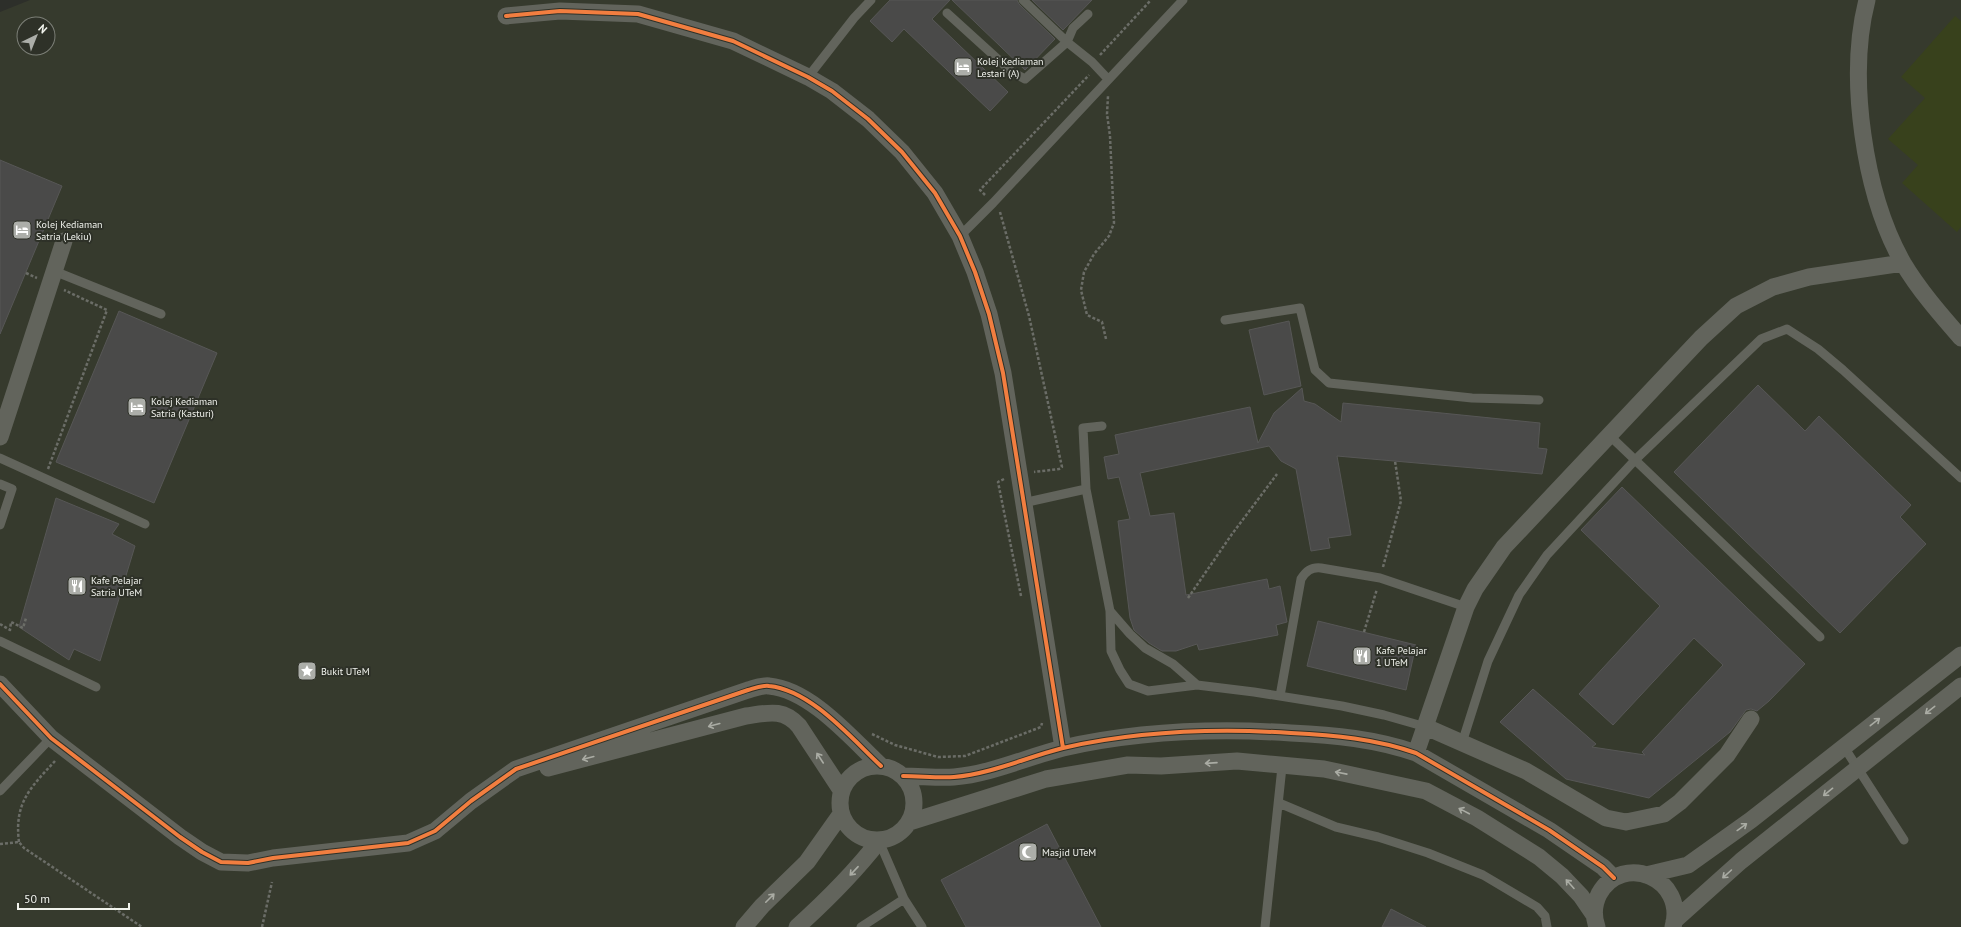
<svg xmlns="http://www.w3.org/2000/svg" width="1961" height="927" font-family="'PT Sans',sans-serif">
<style>
.built{fill:#363a2d;fill-rule:evenodd}
.green{fill:#38411c}
.building{fill:#4a4a49;stroke:#575756}
.lines{fill:none;stroke-linecap:round;stroke-linejoin:round}
.path{stroke:#6b6d67;stroke-width:2.5;stroke-dasharray:3 2;stroke-linecap:butt}
.service{stroke:#62645c;stroke-width:9}
.minor{stroke:#62645c;stroke-width:17}
.cycleway-casing{stroke:#2e3128;stroke-width:6}
.cycleway{stroke:#f27e40;stroke-width:4}
.oneway{stroke:#aaaca4}
.labels{text-anchor:middle;dominant-baseline:central;stroke-width:4;stroke-linejoin:round;paint-order:stroke}
.poi-label{font-size:10px;fill:#f1f3ed;stroke:#2e3128;text-anchor:start}
</style>
<rect width="100%" height="100%" fill="#2d2f2a"/>
<!-- built -->
<path class="built" d="M30,0H1961V927H0V12ZM24,24H48V48H24Z"/>
<!-- green -->
<path class="green" d="M1955,16L1961,21V227L1957,232L1902,183L1918,165L1888,139L1925,98L1901,77Z"/>
<!-- building -->
<path class="building" d="M890,0H950L932,19L1008,92L990,111L904,29L892,42L870,21Z
M952,0H1017L1019,4L1055,39L1025,70Z
M1032,0H1092L1063,30Z
M0,160L62,186L0,334Z
M119,311L217,353L154,503L56,462Z
M1289,321L1301,386L1264,395L1249,330Z
M1758,385L1805,431L1819,416L1911,505L1900,517L1926,544L1840,633L1674,472Z
M1302,388L1304,401L1315,404L1341,422L1343,403L1540,423L1538,448L1547,449L1542,474L1337,456L1351,535L1328,538L1330,548L1311,551L1296,469L1281,461L1269,446L1140,473L1150,516L1174,513L1186,595L1267,579L1269,589L1280,586L1287,622L1276,625L1278,635L1199,650L1197,644L1176,651H1162L1149,643L1134,630L1130,618L1118,521L1130,519L1119,477L1108,479L1104,457L1119,454L1115,435L1250,407L1258,443L1274,413Z
M1622,487L1805,664L1769,701L1757,711L1751,709L1746,710L1730,732L1649,798L1566,779L1500,722L1533,689L1596,744L1592,747L1645,755L1642,752L1723,665L1694,638L1613,725L1579,694L1660,606L1581,530Z
M56,498L119,524L112,534L135,546L100,661L74,649L69,660L19,627Z
M1318,621L1416,645L1406,690L1307,666Z
M1047,824L1101,927H966L941,880Z
M1391,909L1426,927H1382Z"/>
<g class="lines">
<!-- path -->
<path class="path" d="M1100,55L1151,0
M985,195L980,190L1089,75
M1000,212L1029,316L1062,467L1059,469L1034,472
M26,273L37,278
M1106,339L1102,322L1087,315L1081,290L1084,272L1094,254L1109,236L1114,223L1110,136L1107,114L1108,96
M48,469L107,310L64,290
M1004,479L998,482L1021,596
M1383,567L1401,501L1395,461
M1188,598L1232,534L1277,474
M0,624L10,630L11,622L23,628L26,618
M1364,632L1377,589
M872,734L895,745L938,757L965,756L1041,727L1042,723
M19,842C14,803 30,788 55,761
M0,844L19,842L24,848L142,927
M262,927L272,882"/>
<!-- service -->
<path class="service" d="M1023,0L1067,42L1092,62L1108,79
M947,13L1012,72L1025,79L1067,42L1073,28L1088,14
M808,77L854,18L871,0
M960,236L993,203L1183,0
M54,271L161,314
M1225,320L1300,308L1315,370L1329,383L1472,398L1539,400
M1102,426L1083,428L1086,489L1110,611L1111,651L1120,670L1129,684L1148,691L1197,685L1254,692L1342,706L1384,715L1426,727
M1609,435L1820,637
M0,458L145,524
M0,484L12,489L0,525
M1023,503L1086,489
M1110,611L1130,634L1145,648L1173,664L1197,685
M0,641L96,687
M1280,696L1301,579C1306,571 1311,567 1321,568L1380,578L1466,607
M1462,743L1488,661L1519,595L1547,555L1635,460L1761,339L1787,329L1818,349L1843,370L1961,478
M1844,747L1904,840
M0,791L51,738
M1279,803L1336,827L1378,837L1428,853L1483,875L1537,907L1545,916L1547,927
M879,841L904,899L922,927
M861,927L904,899
M1265,927L1282,767"/>
<!-- minor -->
<path class="minor" d="M1867,0C1847,77 1864,194 1903,263C1919,290 1941,315 1961,338
M506,16L560,11L638,14L733,41L808,77L832,91L868,119L902,152L935,193L960,236L975,272L989,314L1003,373L1063,748
M0,437L64,241
M0,684L51,738L180,837L202,852L221,862L248,863L273,858L408,843L435,831L471,801L516,769L748,690C755,688 763,685 769,686C811,690 851,738 881,766
M1426,727L1526,771L1606,818L1626,822L1664,814L1680,802L1727,755L1751,719
M1416,753L1466,607L1475,589L1504,547L1701,338L1736,306L1773,287L1809,277L1903,263
M840 803a37 37 0 1 1 74 0a37 37 0 1 1-74 0Z
M548,768L746,716C768,713 783,708 799,726L841,790
M903,776C920,776 938,778 954,777C991,774 1027,757 1063,748C1138,731 1214,728 1291,733C1334,735 1376,739 1416,753L1549,830L1603,867L1614,878
M910,822L1046,779L1128,765L1161,766L1237,761L1324,769L1426,791L1477,818L1539,857L1562,876L1581,896L1594,915
M1646,875L1688,865L1751,820L1961,655
M1674,921L1741,861L1961,686
M744,927L762,906L807,862L841,814
M797,927C827,900 854,873 879,841
M1597,927C1593,916 1594,904 1599,894C1623,851 1687,879 1673,927"/>
<defs>
<path id="cycleway" d="M506,16L560,11L638,14L733,41L808,77L832,91L868,119L902,152L935,193L960,236L975,272L989,314L1003,373L1063,748
M0,684L51,738L180,837L202,852L221,862L248,863L273,858L408,843L435,831L471,801L516,769L748,690C755,688 763,685 769,686C811,690 851,738 881,766
M903,776C920,776 938,778 954,777C991,774 1027,757 1063,748C1138,731 1214,728 1291,733C1334,735 1376,739 1416,753L1549,830L1603,867L1614,878"/>
</defs>
<!-- cycleway casing -->
<use href="#cycleway" class="cycleway-casing"/>
<!-- cycleway -->
<use href="#cycleway" class="cycleway"/>
</g>
<!-- one-way arrows -->
<defs><path id="oneway-shaft" d="M-6 0H5M1.5-3L5.5 0L1.5 3" fill="none" stroke-width="1.6" stroke-linecap="round" stroke-linejoin="round"/></defs>
<g class="oneway">
<use href="#oneway-shaft" transform="translate(1930 710) rotate(142)"/>
<use href="#oneway-shaft" transform="translate(1875 722) rotate(-38)"/>
<use href="#oneway-shaft" transform="translate(714 725) rotate(165)"/>
<use href="#oneway-shaft" transform="translate(588 758) rotate(165)"/>
<use href="#oneway-shaft" transform="translate(820 758) rotate(-123)"/>
<use href="#oneway-shaft" transform="translate(1211 763) rotate(176)"/>
<use href="#oneway-shaft" transform="translate(1341 773) rotate(-169)"/>
<use href="#oneway-shaft" transform="translate(1828 792) rotate(141)"/>
<use href="#oneway-shaft" transform="translate(1464 811) rotate(-152)"/>
<use href="#oneway-shaft" transform="translate(1742 827) rotate(-36)"/>
<use href="#oneway-shaft" transform="translate(854 871) rotate(133)"/>
<use href="#oneway-shaft" transform="translate(1727 874) rotate(138)"/>
<use href="#oneway-shaft" transform="translate(1570 884) rotate(-132)"/>
<use href="#oneway-shaft" transform="translate(770 898) rotate(-45)"/>
</g>
<!-- icons -->
<defs>
<symbol id="hotel-square" viewBox="-11 -11 22 22"><rect x="-9" y="-9" width="18" height="18" rx="4" fill="#acaea9" stroke="#2e3128"/><path d="M-6-4.5h1.5V1H6V5H4.5V3h-9V5H-6ZM-4 0a1.8 1.8 0 1 1 3.6 0ZM.5 0V-2.5h3Q6-2.5 6 0Z" fill="#fff"/></symbol>
<symbol id="restaurant-square" viewBox="-11 -11 22 22"><rect x="-9" y="-9" width="18" height="18" rx="4" fill="#acaea9" stroke="#2e3128"/><path d="M-5-6h1v4h1v-4h1v4h1v-4h1v5L-1.5 .5V6h-2V.5L-5-1ZM5-6V6H3V1.5H1.5Q1.5-4 5-6Z" fill="#fff"/></symbol>
<symbol id="sight-square" viewBox="-11 -11 22 22"><rect x="-9" y="-9" width="18" height="18" rx="4" fill="#acaea9" stroke="#2e3128"/><path d="M0-6L1.8-2.2L6-1.7L2.9 1.2L3.7 5.4L0 3.3L-3.7 5.4L-2.9 1.2L-6-1.7L-1.8-2.2Z" fill="#fff"/></symbol>
<symbol id="mosque-square" viewBox="-11 -11 22 22"><rect x="-9" y="-9" width="18" height="18" rx="4" fill="#acaea9" stroke="#2e3128"/><path d="M3.5-4.9A6 6 0 1 0 3.5 4.9A5 5 0 1 1 3.5-4.9Z" fill="#fff"/></symbol>
</defs>
<g fill-rule="evenodd">
<use href="#hotel-square" x="952" y="56" width="22" height="22"/>
<use href="#hotel-square" x="11" y="219" width="22" height="22"/>
<use href="#hotel-square" x="126" y="396" width="22" height="22"/>
<use href="#restaurant-square" x="66" y="575" width="22" height="22"/>
<use href="#restaurant-square" x="1351" y="645" width="22" height="22"/>
<use href="#sight-square" x="296" y="660" width="22" height="22"/>
<use href="#mosque-square" x="1017" y="841" width="22" height="22"/>
</g>
<g class="labels">
<!-- poi labels -->
<g class="poi-label">
<text x="977" y="61">Kolej Kediaman<tspan x="977" dy="12">Lestari (A)</tspan></text>
<text x="36" y="224">Kolej Kediaman<tspan x="36" dy="12">Satria (Lekiu)</tspan></text>
<text x="151" y="401">Kolej Kediaman<tspan x="151" dy="12">Satria (Kasturi)</tspan></text>
<text x="91" y="580">Kafe Pelajar<tspan x="91" dy="12">Satria UTeM</tspan></text>
<text x="1376" y="650">Kafe Pelajar<tspan x="1376" dy="12">1 UTeM</tspan></text>
<text x="321" y="671">Bukit UTeM</text>
<text x="1042" y="852">Masjid UTeM</text>
</g>
</g>
<!-- north arrow -->
<g transform="translate(36 36) rotate(43)"><circle r="19" fill="#2e3128" stroke="#7c7f77"/>
<path d="M0-3L7 15L0 10L-7 15Z" fill="#acaea9"/>
<text y="-6" font-size="11" font-weight="bold" text-anchor="middle" fill="#f1f3ed">N</text>
</g>
<!-- scale -->
<path d="M18 903v6h111v-6" fill="none" stroke="#f1f3ed" stroke-width="2"/>
<text x="24" y="903" font-size="12" fill="#f1f3ed" stroke="#2e3128" stroke-width="3" paint-order="stroke">50 m</text>
</svg>
